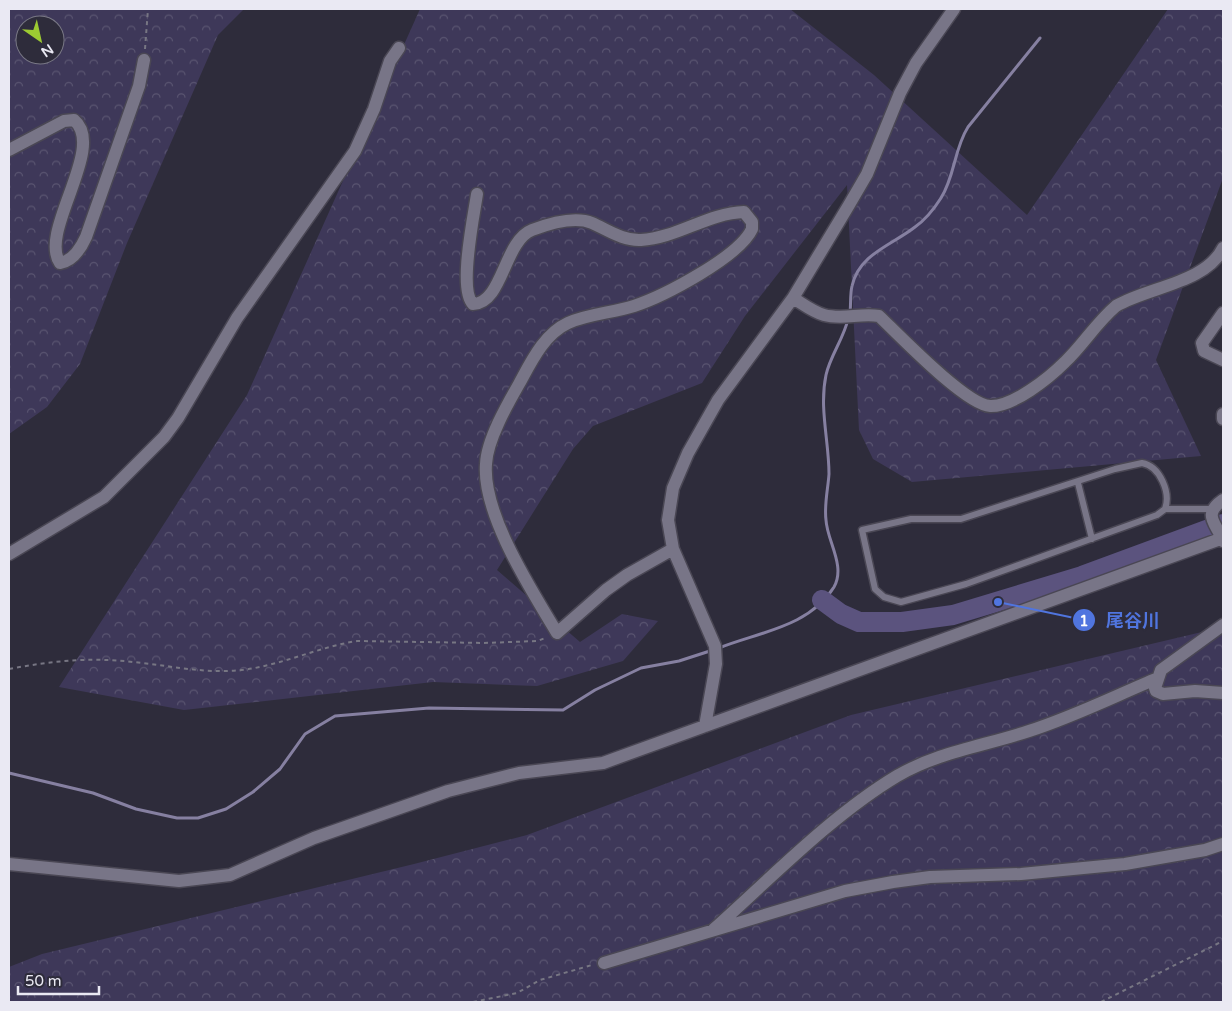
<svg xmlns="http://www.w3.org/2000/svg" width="1232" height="1011" font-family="'Varela Round','Noto Sans JP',sans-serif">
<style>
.forest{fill:url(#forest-crowns);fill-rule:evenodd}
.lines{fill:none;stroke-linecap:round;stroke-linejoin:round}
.stream{stroke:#8680a1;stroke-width:3}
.river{stroke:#5b537e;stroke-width:20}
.lane-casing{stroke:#4a4754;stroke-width:9}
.street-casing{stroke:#4a4754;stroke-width:15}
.path{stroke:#777683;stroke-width:2;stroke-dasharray:4 4;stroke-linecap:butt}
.lane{stroke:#787587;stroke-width:6}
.street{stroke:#787587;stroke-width:12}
.leader{fill:none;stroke:#5075df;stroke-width:2}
.callout-dot{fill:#5075df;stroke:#2e2c3b;stroke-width:2}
.mark-label{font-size:15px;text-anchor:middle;font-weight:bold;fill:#fff}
.callout-label{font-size:18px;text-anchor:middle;font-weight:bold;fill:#5075df;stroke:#2e2c3b;stroke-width:4;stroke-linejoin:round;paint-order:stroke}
</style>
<defs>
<pattern id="forest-crowns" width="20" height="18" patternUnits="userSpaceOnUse" patternTransform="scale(1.25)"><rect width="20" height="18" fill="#3e3859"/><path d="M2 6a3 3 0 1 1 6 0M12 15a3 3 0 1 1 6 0" fill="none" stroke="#5a5571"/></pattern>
</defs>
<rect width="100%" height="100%" fill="#2e2c3b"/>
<!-- forest -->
<path class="forest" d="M9,9H244L218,35L127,243L80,364L47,407L9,434ZM25,25H55V55H25Z
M420,9H790L874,75L1027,215L1168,9H1223V178L1156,360L1201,456L912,482L873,459L859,430L847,185L745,316L702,383L593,426L573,449L497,570L580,642L622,614L658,621L623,661L537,686L433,682L184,710L59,687L247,395Z
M1223,627V1002H9V967L42,954L414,864L527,835L851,715Z"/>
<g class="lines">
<!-- stream -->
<path class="stream" d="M850,313C851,304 850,294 852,286C859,254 892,245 915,227C925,220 934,209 941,198C955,176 954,149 968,127L1040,38
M719,648C759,632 809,627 834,587C846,566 827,541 826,520C824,505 828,489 829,474C829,441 819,408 826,375C830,356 844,338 848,319
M9,773L93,793L136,809L177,818H198L226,809L253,792L280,769L305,734L335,716L429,708L563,710L595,690L641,668L679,661L713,650"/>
<!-- river -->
<path class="river" d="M822,600L841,614L859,622H902L953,615L1082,576L1223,524"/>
<defs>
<path id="lane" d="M1142,463C1160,466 1171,493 1165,509L1157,515L966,584L901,602L884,597L875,589L862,530L911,519H961L1115,469Z
M1078,483L1092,539
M1165,509H1214"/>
<path id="street" d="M9,150L64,121L74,120C107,147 38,232 60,263C73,261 81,248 86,237L139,86L144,60
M477,194C474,215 458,290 473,304C503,303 504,241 532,230C548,224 575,216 592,223C608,230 623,241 641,240C677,238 708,213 744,212L752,222V229C739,257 664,296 634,306C612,313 588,314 568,323C544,334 531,362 519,384C507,405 487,440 486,464C482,514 532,591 557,633L606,590L627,575L673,549
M793,298C803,304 813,312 824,315C842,320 860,313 879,316C899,335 966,405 990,406C1013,407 1049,378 1065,362C1083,345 1096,323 1116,306C1148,287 1206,283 1223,248
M1223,313L1202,343L1204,351L1223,360
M1223,414V419
M1223,500C1201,515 1217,524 1223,541
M9,554L104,497L164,437L178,418L237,318L355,151L374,109L390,61L399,48
M1223,625L1161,670L1155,688L1156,691L1163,694L1195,691L1223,693
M705,726L716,664L715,646L673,549L668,520L673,488L688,453L718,400L793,298L849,205L867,174L900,93L916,63L954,9
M9,864L179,881L230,875L314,838L448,791L519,773L603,763L1223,538
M714,929C771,878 832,815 897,776C938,752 984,746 1029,731C1073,717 1115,696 1158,678
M604,963L845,891L893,882L930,877L1021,874L1125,864L1205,850L1223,844"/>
</defs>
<!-- lane casing -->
<use href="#lane" class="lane-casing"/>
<!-- street casing -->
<use href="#street" class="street-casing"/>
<!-- path -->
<path class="path" d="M145,49L148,9
M9,669C51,661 90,657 133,662C165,665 196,672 228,671C272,670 313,648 357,641L484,643L538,641L547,637
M473,1002L517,993L540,980L592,965
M1101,1002L1223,941"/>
<!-- lane -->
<use href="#lane" class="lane"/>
<!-- street -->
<use href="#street" class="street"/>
</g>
<!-- callouts -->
<path class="leader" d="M998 602L1084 620"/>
<g class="callout-dot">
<circle cx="998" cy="602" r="5"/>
<circle cx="1084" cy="620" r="12"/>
</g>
<g class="mark-label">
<text x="1084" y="626">1</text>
</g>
<g class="callout-label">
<text x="1133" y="627">尾谷川</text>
</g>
<!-- border -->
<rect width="1232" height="1011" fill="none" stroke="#eae9f3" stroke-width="20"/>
<!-- north arrow -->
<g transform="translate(40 40) rotate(146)"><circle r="24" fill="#2e2c3b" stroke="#797885"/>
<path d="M0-4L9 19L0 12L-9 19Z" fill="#9cca32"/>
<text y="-8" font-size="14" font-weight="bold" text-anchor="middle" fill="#eae9f3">N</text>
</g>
<!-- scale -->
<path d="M18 986v8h81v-8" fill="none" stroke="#eae9f3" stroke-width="2.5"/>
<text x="25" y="986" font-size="15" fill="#eae9f3" stroke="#2e2c3b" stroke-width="4" paint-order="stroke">50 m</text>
</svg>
